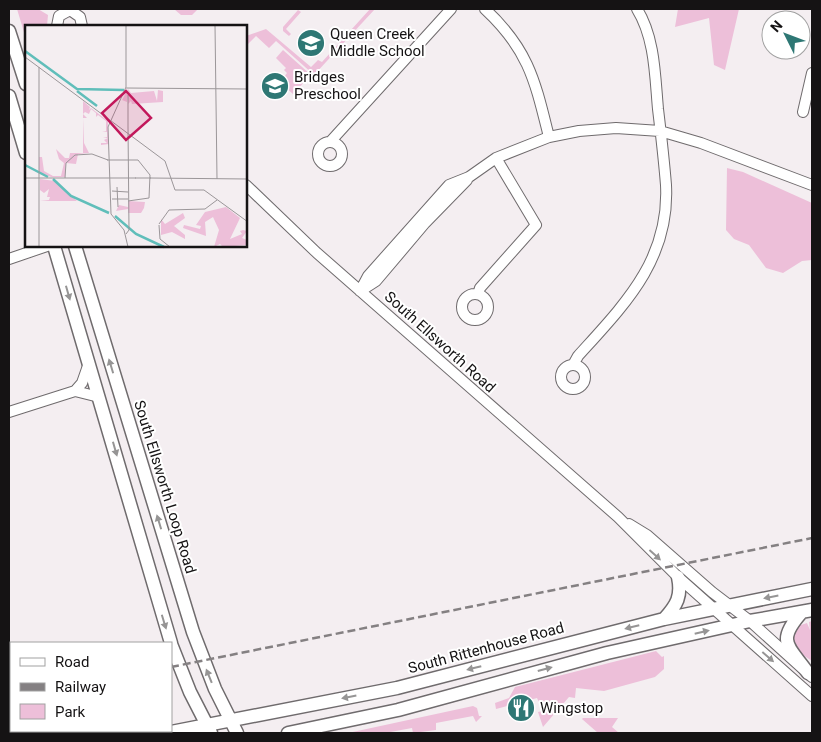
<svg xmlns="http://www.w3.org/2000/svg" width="821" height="742" font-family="Roboto,sans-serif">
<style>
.green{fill:#edbfd9}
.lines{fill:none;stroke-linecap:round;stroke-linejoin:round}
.minor-casing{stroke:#6f6b6d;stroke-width:12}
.major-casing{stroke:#6f6b6d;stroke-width:15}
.minor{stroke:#fff;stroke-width:10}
.major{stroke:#fff;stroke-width:12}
.rail{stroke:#848082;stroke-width:2.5;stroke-dasharray:8 4;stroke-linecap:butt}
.oneway{fill:#969595}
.labels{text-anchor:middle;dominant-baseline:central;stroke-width:4;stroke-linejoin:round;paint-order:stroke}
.poi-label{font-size:15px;fill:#151314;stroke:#fff;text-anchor:start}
.street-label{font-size:15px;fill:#151314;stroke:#fff}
.inset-river{fill:none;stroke:#60beba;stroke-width:2.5}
.inset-road{fill:none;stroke:#9b9699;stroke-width:1}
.view{fill:#c2185b;fill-opacity:0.15;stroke:#c2185b;stroke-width:2.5}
.inset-edge{fill:none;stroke:#151314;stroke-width:2.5}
</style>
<rect width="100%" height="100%" fill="#f4eef1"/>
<!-- green -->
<path class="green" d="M17,9H38L48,15L47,26H26V39Z
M174,9H198L192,15H181Z
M370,9H375L314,75L276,41L269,48L256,36L246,46V36L266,29L311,67L318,60L322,62Z
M678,9H739L725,70L714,65L709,18L675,27Z
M298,10L301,12L286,29L291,34L289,36L283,31V27Z
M283,50L311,75L293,94L276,79L281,74L284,77L287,73L284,70L286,68L276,58Z
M727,168L743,172L812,203V260L802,261L783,273L766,268L749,245L734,239L726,230Z
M812,621V661L797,651L792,639L798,626L807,623L810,630L809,622Z
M656,651L662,657L664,656V669L655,677L604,691L576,688L575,698L569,697L557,711L551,707L542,709L537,698L496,709L495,703L509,698L515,687Z
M473,706L477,708L479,716H482L476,722L473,716L436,723V730L413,733L412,728L385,733H348Z
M551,709L555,713L543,727L538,712Z
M583,718H618L612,727L619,733H598L582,719Z"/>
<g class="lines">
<defs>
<path id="minor" d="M485,9C529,50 535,81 549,137
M57,26L59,16L70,10L80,17L82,26
M803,112L812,73
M318 154a12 12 0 1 1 24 0a12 12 0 1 1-24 0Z
M330,142L451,9
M246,185L317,253L618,517L678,577L812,696
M9,259L47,246
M362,290L376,281L425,223L467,180
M360,291L368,276L449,185L469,177L496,158L549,137L579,131L616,128L660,131L701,143L812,185
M462 307a13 13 0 1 1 26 0a13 13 0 1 1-26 0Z
M478,294L480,288L536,225L496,158
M561 377a12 12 0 1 1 24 0a12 12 0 1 1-24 0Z
M573,365L578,356C624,305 670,260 666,185C664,160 661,134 658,109C655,76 655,38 637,9
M75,391L99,397
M9,412L75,391L82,383L89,363
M629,524L647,535L712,592L750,621L812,677"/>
<path id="major" d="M9,31L26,84
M9,96L26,153
M54,246L171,643
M75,246L193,632L215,689L237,733
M802,612C775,642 789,646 808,673
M664,619C677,605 682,596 678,577
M171,644L190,692L211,733
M166,733L397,688L664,619L812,589
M288,733L398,710L607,653L750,621L812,610"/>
</defs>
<!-- minor casing -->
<use href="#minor" class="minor-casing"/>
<!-- major casing -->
<use href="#major" class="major-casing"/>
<!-- minor -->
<use href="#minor" class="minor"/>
<!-- major -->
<use href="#major" class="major"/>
<!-- rail -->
<path class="rail" d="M171,667L812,538
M9,704L11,703"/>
</g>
<!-- one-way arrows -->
<defs><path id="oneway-solid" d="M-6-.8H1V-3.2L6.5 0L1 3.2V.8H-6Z" transform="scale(1.25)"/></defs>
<g class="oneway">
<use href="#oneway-solid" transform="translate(68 293) rotate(74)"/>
<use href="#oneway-solid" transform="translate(111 366) rotate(-107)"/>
<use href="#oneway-solid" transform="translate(115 449) rotate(74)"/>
<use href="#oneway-solid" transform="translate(159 522) rotate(-107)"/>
<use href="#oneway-solid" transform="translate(655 555) rotate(42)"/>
<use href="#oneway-solid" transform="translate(771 597) rotate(169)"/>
<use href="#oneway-solid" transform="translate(164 622) rotate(73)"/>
<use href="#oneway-solid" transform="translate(632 627) rotate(166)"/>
<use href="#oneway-solid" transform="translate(702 632) rotate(-13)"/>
<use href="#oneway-solid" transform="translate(768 657) rotate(41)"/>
<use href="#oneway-solid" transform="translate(474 668) rotate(166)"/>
<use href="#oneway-solid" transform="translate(545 669) rotate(-15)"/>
<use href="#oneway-solid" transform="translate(209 676) rotate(-112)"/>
<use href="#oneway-solid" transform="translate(349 697) rotate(169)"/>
</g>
<!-- icons -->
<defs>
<symbol id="school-disc" viewBox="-11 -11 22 22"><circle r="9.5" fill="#2e7774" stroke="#fff"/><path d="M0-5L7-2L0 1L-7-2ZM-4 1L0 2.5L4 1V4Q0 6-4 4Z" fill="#fff"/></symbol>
<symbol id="restaurant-disc" viewBox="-11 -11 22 22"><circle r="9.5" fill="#2e7774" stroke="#fff"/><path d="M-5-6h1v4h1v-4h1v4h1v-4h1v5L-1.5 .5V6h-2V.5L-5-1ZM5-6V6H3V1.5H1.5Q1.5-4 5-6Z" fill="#fff"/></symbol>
</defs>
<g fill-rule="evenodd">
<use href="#school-disc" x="295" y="27" width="32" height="32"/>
<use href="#school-disc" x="259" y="70" width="32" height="32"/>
<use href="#restaurant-disc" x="505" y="692" width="32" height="32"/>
</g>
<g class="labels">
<!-- poi labels -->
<g class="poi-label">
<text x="330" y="34">Queen Creek<tspan x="330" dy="17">Middle School</tspan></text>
<text x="294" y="77">Bridges<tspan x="294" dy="17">Preschool</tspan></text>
<text x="540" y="708">Wingstop</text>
</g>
<!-- street labels -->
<g class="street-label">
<text transform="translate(440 342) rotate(42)">South Ellsworth Road</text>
<text transform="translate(165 487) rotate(73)">South Ellsworth Loop Road</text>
<text transform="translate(486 648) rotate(-15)">South Rittenhouse Road</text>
</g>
</g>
<!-- overview -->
<g transform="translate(25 25)">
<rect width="222" height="222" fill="#f4eef1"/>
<path d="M103,64L106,68L129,66L132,76L133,65L138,66V77L107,79L106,76L103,79V68L102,77L97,75ZM58,76L65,82L64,85L66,83L83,96L84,119L76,120V118H82L79,115L83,113H78L82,112V107L77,106H81V96L73,90L71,92V88L66,84L64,89L60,87L58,89L62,93H58L59,118L64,128L53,129L51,139L41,138L40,152H26L14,147V132H17L19,146L28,151H36L39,138L34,134L31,124L40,133H44L45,128H58ZM15,154L30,156L52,176H15L24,175L25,172H22L24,164L19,168L15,165ZM103,176L120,177L119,183L116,188H103V184L91,186L94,180L103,182ZM201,182L215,193L205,214L217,209L215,206L218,205L222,206L217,213L222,215V220L198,222L195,219L189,222L194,205L188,192L180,197L181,211L158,203L159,200L175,204L176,201L171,200L180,187ZM158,188L160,193L149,201L160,210V214L147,207L136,210V194L140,199Z" fill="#edbfd9"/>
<path class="inset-river" d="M0,26L52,64L99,65M52,66L72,81M0,140L23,152M28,154L46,171L84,188M90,191L111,209L139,222"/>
<path class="inset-road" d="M101,0V62L83,102L86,189L99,205L103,222M190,0L192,154M0,32L140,136L150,165H179L223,197M14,42V222M101,63L223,64M103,70V102M82,135H113L125,150L124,173L103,176M0,153H111M40,153L41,138L50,130L67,129L83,135M110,153H126M125,153L223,154M92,162L93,182M87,166L103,167M87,174H103M134,199L144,185L180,184L192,175M134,200L135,214L145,222M101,209L104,205L103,102"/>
<path class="view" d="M101,66L126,93L101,115L77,88Z"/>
<rect width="222" height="222" class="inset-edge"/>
</g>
<!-- border -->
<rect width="821" height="742" fill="none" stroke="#151314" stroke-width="20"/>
<!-- legend -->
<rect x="10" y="642" width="162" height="90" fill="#ffffff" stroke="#a1a1a1"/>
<rect x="20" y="658" width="25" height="8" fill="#ffffff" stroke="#a1a1a1"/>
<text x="55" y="667" font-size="15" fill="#151314">Road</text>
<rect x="20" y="683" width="25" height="8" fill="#848082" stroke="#a1a1a1"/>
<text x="55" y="692" font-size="15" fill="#151314">Railway</text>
<rect x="20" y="704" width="25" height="15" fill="#edbfd9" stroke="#a1a1a1"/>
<text x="55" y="717" font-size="15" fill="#151314">Park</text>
<!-- north arrow -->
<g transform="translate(786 35) rotate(312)"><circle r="24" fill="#ffffff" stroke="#a1a1a1"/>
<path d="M0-4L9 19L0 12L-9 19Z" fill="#2e7774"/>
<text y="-8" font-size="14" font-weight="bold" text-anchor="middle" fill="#151314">N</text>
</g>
</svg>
